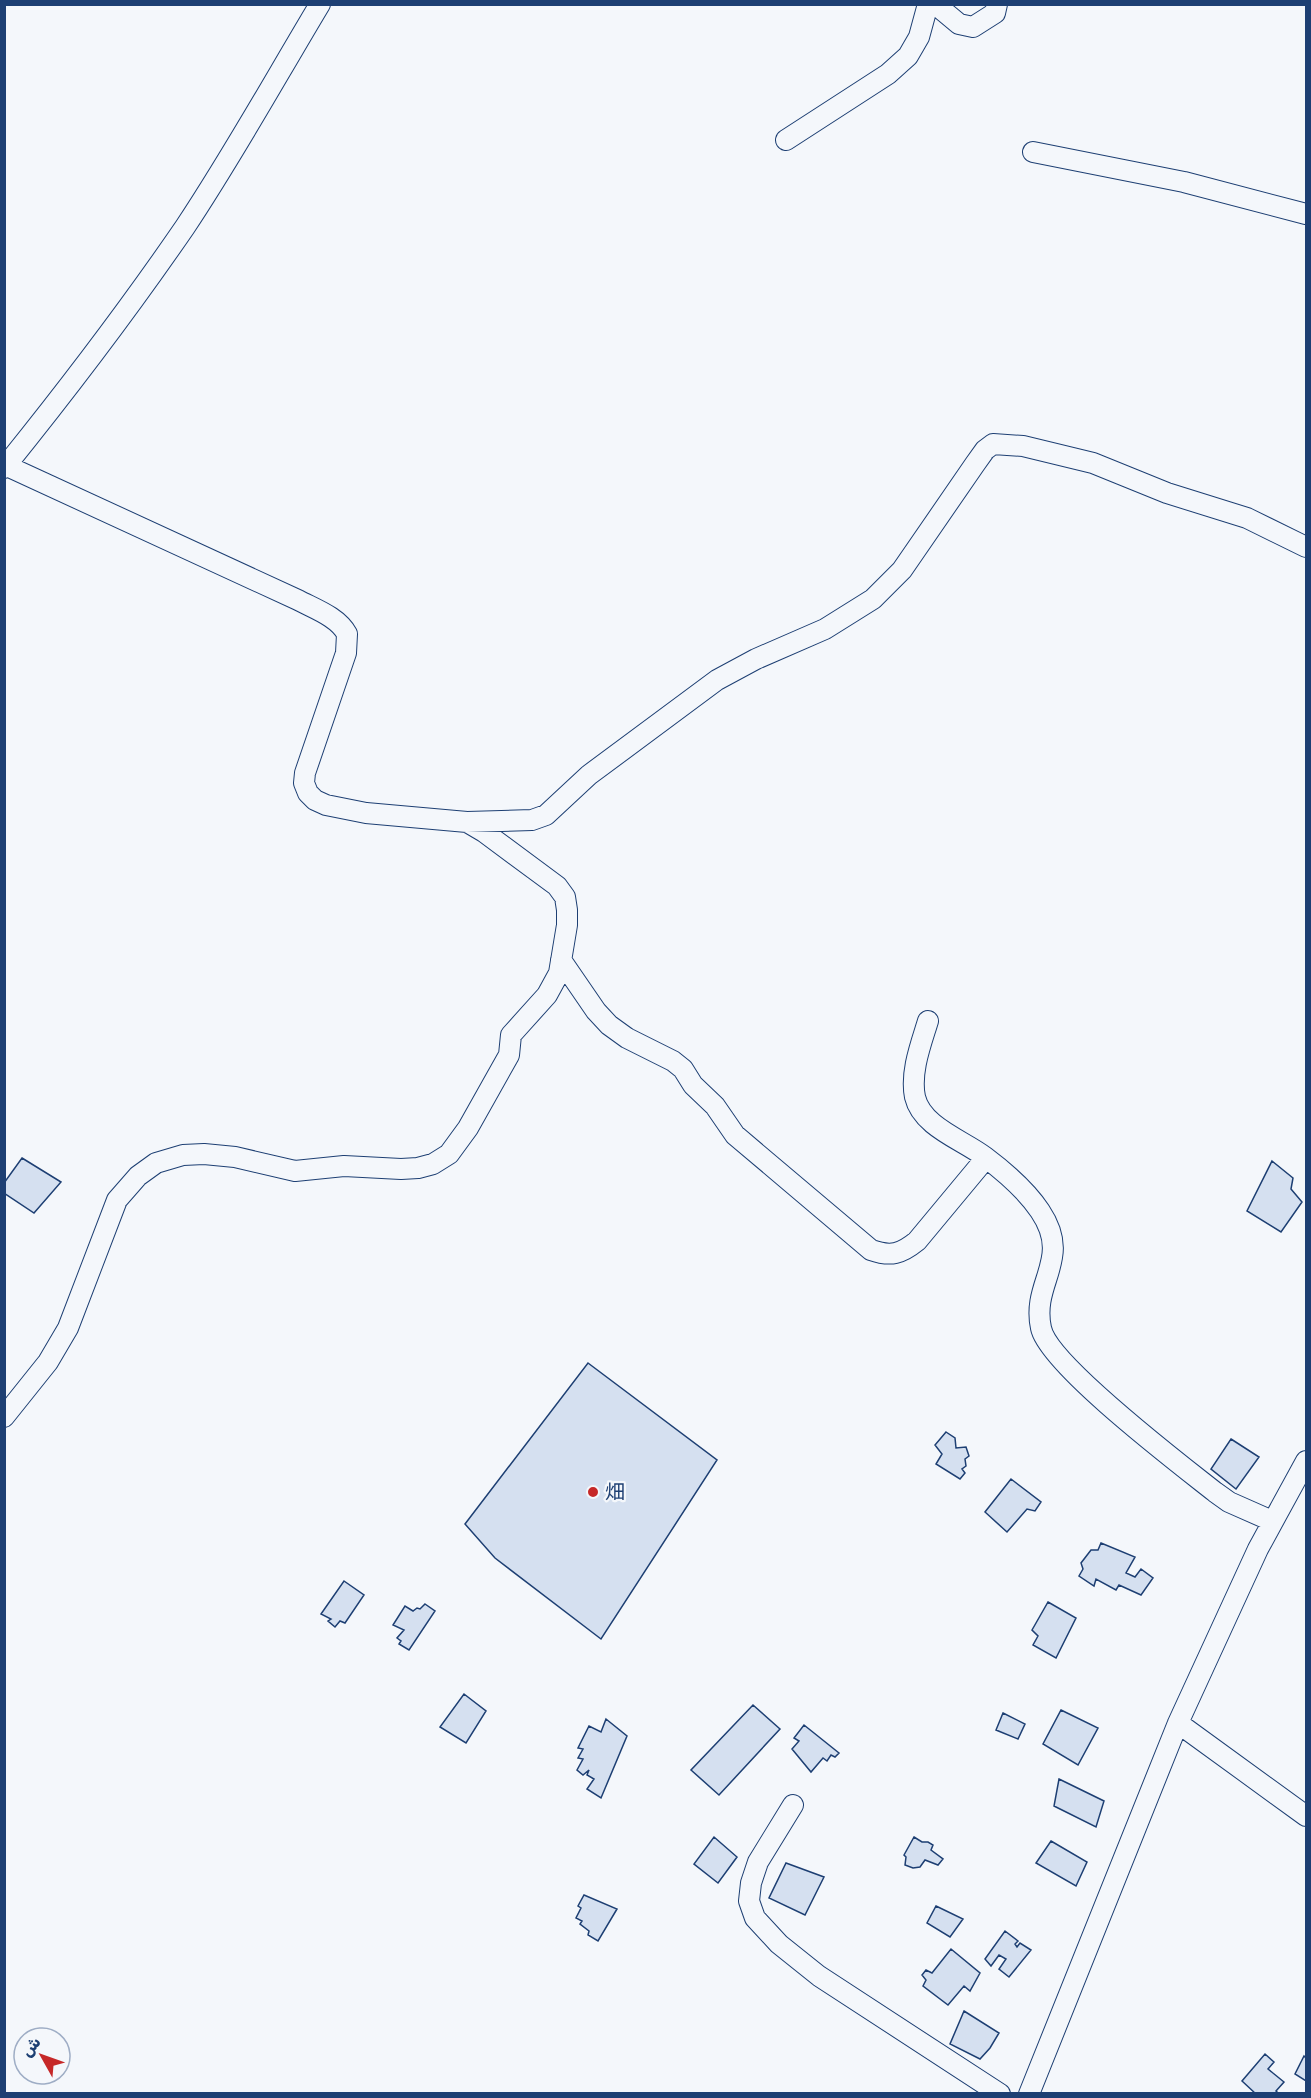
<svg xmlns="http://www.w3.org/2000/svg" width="1311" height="2098" font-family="Rubik,Vazirmatn,'Noto Sans SC',sans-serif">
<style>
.building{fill:#d5e0f0;stroke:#1d3f73;stroke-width:1.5}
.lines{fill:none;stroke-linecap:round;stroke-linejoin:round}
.minor-casing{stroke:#1d3f73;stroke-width:22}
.minor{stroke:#f4f7fb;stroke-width:20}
.poi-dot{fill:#c62828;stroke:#f4f7fb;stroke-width:2}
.labels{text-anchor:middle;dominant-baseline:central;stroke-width:4.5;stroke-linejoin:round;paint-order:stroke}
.poi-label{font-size:20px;fill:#1d3f73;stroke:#f4f7fb;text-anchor:start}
</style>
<rect width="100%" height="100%" fill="#f4f7fb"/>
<!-- building -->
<path class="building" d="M22,1158L61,1182L34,1213L4,1193V1183Z
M1272,1161L1293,1178L1291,1189L1302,1202L1281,1232L1247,1211Z
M588,1363L717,1460L601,1639L495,1558L465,1524Z
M946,1432L955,1438L956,1448L966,1447L969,1456L965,1459L966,1466L962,1469L965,1473L960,1479L936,1464L942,1454L935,1445Z
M1231,1439L1259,1457L1236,1489L1211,1469Z
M1011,1479L1041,1502L1035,1511L1027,1509L1007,1532L985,1512Z
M1101,1543L1135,1557L1126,1573L1135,1577L1141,1569L1153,1578L1141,1595L1119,1585L1116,1590L1096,1579L1094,1586L1079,1576L1083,1569L1081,1563L1091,1550H1098Z
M344,1581L364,1595L345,1623L340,1621L335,1627L328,1621L331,1619L321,1614Z
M1048,1602L1076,1618L1056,1658L1033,1645L1038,1636L1032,1630Z
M425,1604L435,1611L409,1650L399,1644L401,1641L397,1638L404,1630L393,1625L405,1606L413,1611L417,1608L420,1609Z
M464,1694L486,1711L466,1743L440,1727Z
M753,1705L780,1729L719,1795L691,1770Z
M1061,1710L1098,1728L1078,1765L1043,1744Z
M1003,1713L1025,1724L1018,1739L996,1730Z
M606,1719L627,1736L601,1798L587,1789L594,1779L587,1775L589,1770L583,1775L577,1770L583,1759L578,1758L583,1749L578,1748L589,1726L601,1732Z
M804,1725L839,1753L835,1757L831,1755L827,1761L823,1758L811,1772L792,1749L799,1741L794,1738Z
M1059,1779L1104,1801L1096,1827L1054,1806Z
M714,1837L737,1857L718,1883L694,1864Z
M914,1837L922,1842H928L933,1845L931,1850L943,1859L938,1865L925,1860L920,1867L913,1868L905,1865L906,1857L904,1855Z
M1051,1841L1087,1862L1076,1886L1036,1863Z
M786,1863L824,1877L805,1915L769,1898Z
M584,1895L617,1909L598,1941L588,1935L589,1931L580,1924L582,1921L576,1918L581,1908L578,1906Z
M936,1906L963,1919L950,1937L927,1923Z
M1005,1931L1018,1941L1015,1944L1017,1947L1020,1943L1031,1950L1009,1977L999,1969L1006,1959L999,1955L991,1966L985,1959Z
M951,1949L980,1973L970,1991L964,1986L948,2005L923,1986L926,1980L922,1975L926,1970L932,1973Z
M964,2011L999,2033L990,2048L980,2059L950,2044Z
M1265,2054L1274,2062L1268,2069L1284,2082L1276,2091L1279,2094H1256L1242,2081Z
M1304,2056L1306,2058V2081L1295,2074Z"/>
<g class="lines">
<defs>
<path id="minor" d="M935,4L959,24L973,27L995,13L997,4
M786,140L888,74L908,56L919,37L928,4
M1033,152L1184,182L1306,214
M4,468C67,390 128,310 185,227C233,155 275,79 320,4
M467,822L532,820L546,815L589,775L717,680L756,659L825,629L873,599L902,570L975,464L985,450L993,444L1023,446L1093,463L1167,493L1247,518L1306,547
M561,960L596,1011L609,1025L627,1038L673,1061L683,1069L693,1085L715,1106L735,1135L871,1250C891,1257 901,1254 917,1241L986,1158
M928,1021C921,1044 910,1072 915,1097C922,1127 963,1140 985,1157C1005,1172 1026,1190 1040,1211C1073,1260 1031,1281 1041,1328C1048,1364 1181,1465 1215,1492L1229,1502L1272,1521
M4,1417L48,1362L68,1328L117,1200L138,1176L156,1163L183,1155L204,1154L235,1157L295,1171L344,1166L401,1169L418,1168L433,1164L449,1154L468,1128L509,1055L511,1035L547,995L559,973L567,925V910L565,897L557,886L484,832L467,822L366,813L326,805L315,800L308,793L304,783L305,773L346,653L347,634C338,617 315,609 298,600L7,466
M1178,1723L1306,1816
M793,1805L758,1862L751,1883L749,1901L755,1918L779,1944L819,1976L1000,2094
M1029,2094L1178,1723L1258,1549L1306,1461"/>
</defs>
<!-- minor casing -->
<use href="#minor" class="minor-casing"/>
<!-- minor -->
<use href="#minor" class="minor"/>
</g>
<!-- markers -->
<circle class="poi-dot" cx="593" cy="1492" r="6"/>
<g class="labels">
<!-- poi labels -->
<g class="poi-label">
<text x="605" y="1492">畑</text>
</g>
</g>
<!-- border -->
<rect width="1311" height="2098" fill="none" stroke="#1d3f73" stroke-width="12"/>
<!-- north arrow -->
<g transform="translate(42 2056) rotate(310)"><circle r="28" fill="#f4f7fb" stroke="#9eadc5" stroke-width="1.5"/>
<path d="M0-4.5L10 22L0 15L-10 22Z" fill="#c62828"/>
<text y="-9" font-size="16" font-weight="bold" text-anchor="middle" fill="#1d3f73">ش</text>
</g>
</svg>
